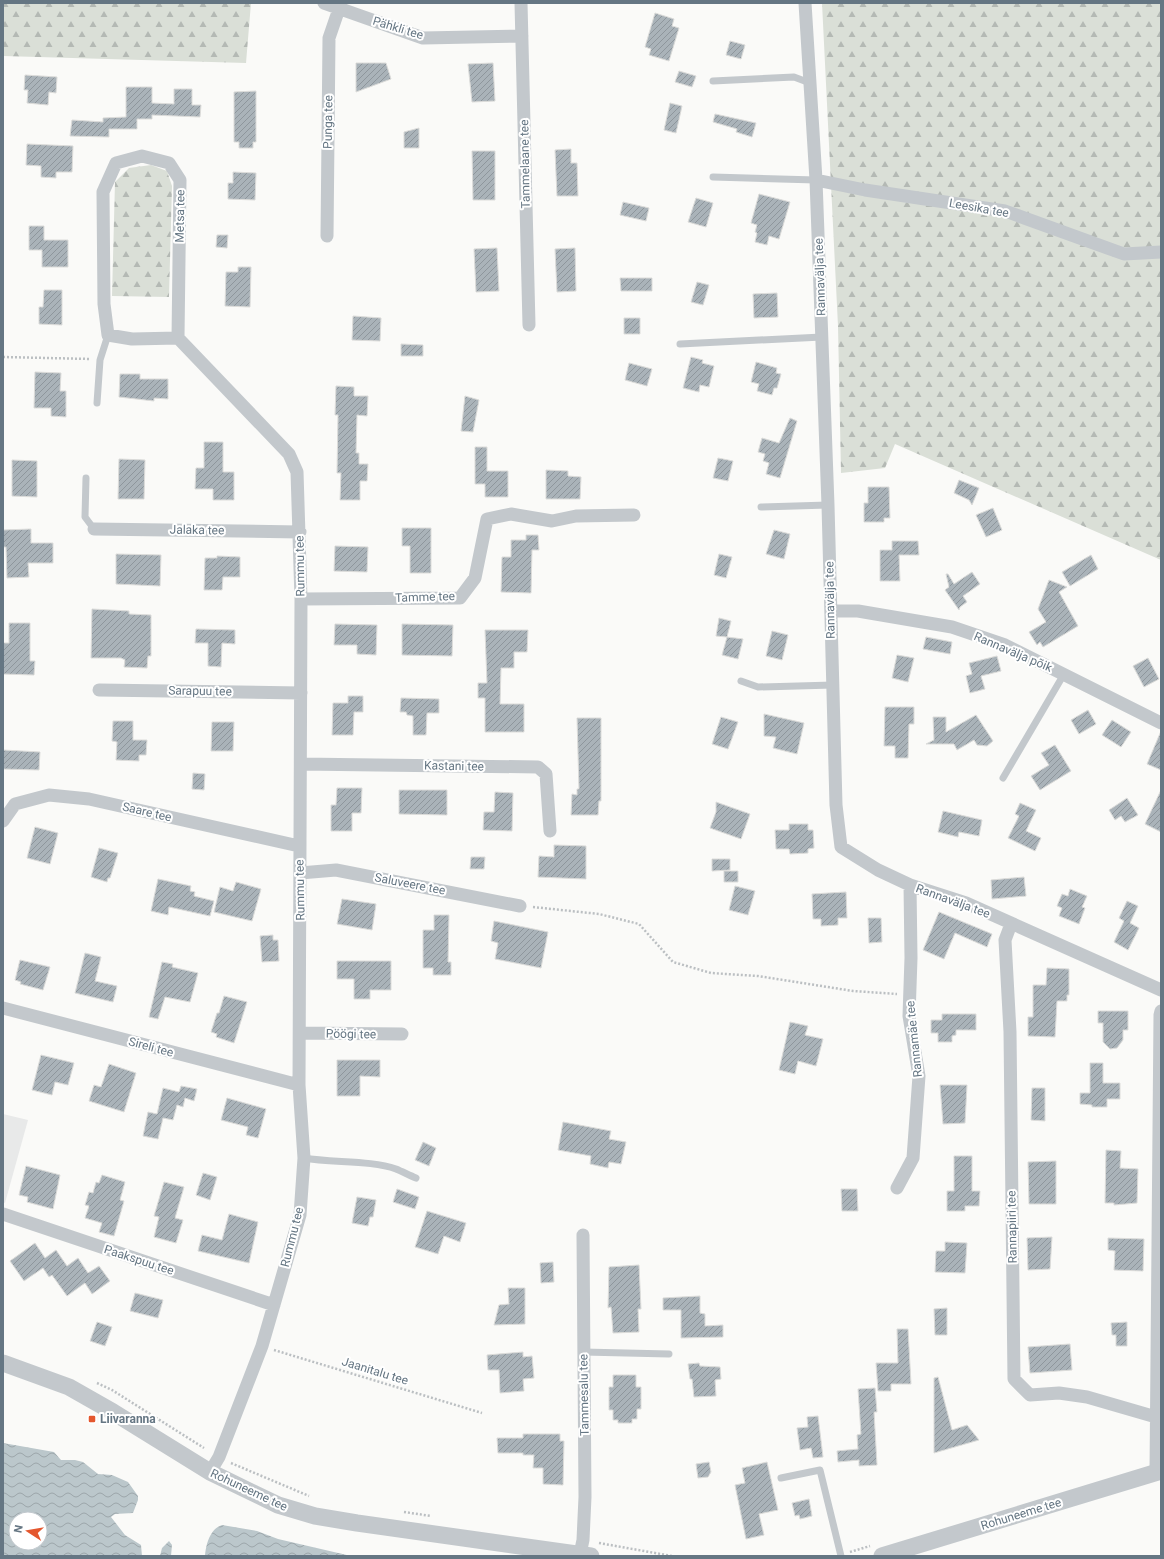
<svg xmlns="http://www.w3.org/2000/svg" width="1164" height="1559" font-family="Roboto,sans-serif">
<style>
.built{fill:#e8e9e9}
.forest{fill:url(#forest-firs)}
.water{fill:url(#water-waves);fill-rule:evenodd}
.building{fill:url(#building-hatch);stroke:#dcdcda}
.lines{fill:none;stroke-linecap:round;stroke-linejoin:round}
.path{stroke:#bbbfc2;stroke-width:2.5;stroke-dasharray:2 2;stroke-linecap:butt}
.service{stroke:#c3c8cc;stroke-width:7}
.minor{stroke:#c3c8cc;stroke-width:13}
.tertiary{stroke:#c3c8cc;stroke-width:17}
.poi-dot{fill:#e4572e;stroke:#fff;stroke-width:1.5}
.labels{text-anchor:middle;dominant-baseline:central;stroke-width:4;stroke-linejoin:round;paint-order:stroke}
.street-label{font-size:12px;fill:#657683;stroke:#fff}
.poi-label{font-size:12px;font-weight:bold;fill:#657683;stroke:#fff;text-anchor:start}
</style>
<defs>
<pattern id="forest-firs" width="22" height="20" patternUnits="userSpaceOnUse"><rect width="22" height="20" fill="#dadfd7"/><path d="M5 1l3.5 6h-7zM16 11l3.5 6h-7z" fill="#b4b9b4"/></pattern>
<pattern id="water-waves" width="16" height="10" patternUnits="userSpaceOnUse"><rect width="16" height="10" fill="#bbc7cb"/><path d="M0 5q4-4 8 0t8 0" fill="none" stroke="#9ca6aa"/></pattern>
<pattern id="building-hatch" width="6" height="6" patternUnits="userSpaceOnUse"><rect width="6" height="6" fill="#aab3b9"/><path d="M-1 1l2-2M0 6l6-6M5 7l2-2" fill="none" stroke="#8e969c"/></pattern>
</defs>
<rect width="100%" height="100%" fill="#fafaf8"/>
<!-- built -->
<path class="built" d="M3,1114L28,1120L5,1203L3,1202Z"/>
<!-- forest -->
<path class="forest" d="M3,3H251L246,63L3,56Z
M822,3H1161V560L895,444L885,468L841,473L838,326Z
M151,165L167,171L172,186L169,297L112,296L115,182L129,168Z"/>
<!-- water -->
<path class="water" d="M3,1443L54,1452L61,1460H75L83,1462L98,1474L112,1475L128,1482L138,1496V1500L133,1513L115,1514L111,1517L125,1535L141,1545L142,1556H3ZM16,1519H40V1543H16Z
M222,1525L257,1531L278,1539L351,1556H205C206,1544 210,1529 222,1525Z
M169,1541L172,1545L171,1556H160L162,1548Z"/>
<!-- building -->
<path class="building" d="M655,13L674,19L672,26L679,28L669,61L649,55L651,49L645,47Z
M730,41L745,45L741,59L726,55Z
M356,63H386L391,79L356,92Z
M493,63L495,101L472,102L468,64Z
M679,71L696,76L692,87L675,82Z
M25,75L57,77L56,93L49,92L48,105L27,103L28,90H24Z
M126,87H152V103L174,104V89H192V105H201L200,117L152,115V119H137V129H109V137L70,136L72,120L103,122V118L126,117Z
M256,91V142H253V148H239V142H234V92Z
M670,103L682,106L676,133L664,130Z
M715,114L756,123L752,137L736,132L737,129L713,122Z
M419,128V148H404V132Z
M27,144L73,146L72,172H56V178L41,177V166L26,165Z
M571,149V163H577L578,196H557L555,150Z
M472,151H495V200H473Z
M233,172L256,173L255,200L228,199V183H233Z
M759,194L790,202L779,239L769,236L767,245L755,242L757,233L755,232L757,225L751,223Z
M696,198L713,203L706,227L688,222Z
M623,202L649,208L646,221L620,215Z
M29,226H44V240H68V267H42V250H29Z
M217,235H228L227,248L216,247Z
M497,248L499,291L476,292L474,249Z
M575,248L576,291L557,292L555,249Z
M238,267H251L250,307L225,306L226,272H238Z
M620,278H652V291H621Z
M697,282L709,285L703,305L691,302Z
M44,290H62V325L39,324V307H43Z
M777,293L778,317L754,318L753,294Z
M353,316L381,318L380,341L352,340Z
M624,318H640V334H624Z
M401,344L423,345V356H401Z
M691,357L703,360L702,363L714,366L709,387L700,385L699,392L683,388Z
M756,362L777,368L776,373L781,374L777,388H774L772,395L757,391L759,384L751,382Z
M629,363L652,369L647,386L625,380Z
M35,372L61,373L60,391H66V417L51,416V408H34Z
M120,374H140V379H168V399L154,398V401L119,397Z
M336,386L354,387V396H368L367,416L357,415L356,453H359V464H368L367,481H360V500H340L341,473H337L338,415H335Z
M465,396L479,400L473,432L461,431Z
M790,418L797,421L780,478L766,474L769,463L763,461L765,454L758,452L762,438L779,443Z
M204,442H223V472H234V500H213V489H195L196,468H204Z
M475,447H487V471H508V497H485V484H475Z
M718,458L733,461L728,481L713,478Z
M119,459L145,460L144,499H118Z
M12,460L37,461V497L12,496Z
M546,470L568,471V476L581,477L580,499H546Z
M959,480L979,488L972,505L969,500L954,493Z
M868,487H889L890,518H884V522H864V503H868Z
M993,508L1002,530L986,537L976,515Z
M402,528H431V573H410V546H402Z
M31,529V543H53V563H28L29,577L7,578L6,547H3V530Z
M774,530L790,534L784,559L766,554Z
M526,535H538L539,550H532L531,593L501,592L502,557H511V540H526Z
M892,541H918L919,555H899L900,581H880V550H892Z
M335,546L368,547L367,572L334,571Z
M116,554L161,555L160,586L116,584Z
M719,554L732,557L726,578L714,575Z
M1091,555L1098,569L1070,586L1062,572Z
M217,556L240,557V577H223L222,590H204L205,558H217Z
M972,572L980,584L963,596L967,602L960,607L959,610L945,590L949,587L946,574H948L954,584Z
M1049,580L1067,587L1059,592L1078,626L1043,647L1040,642L1037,645L1029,632L1046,622L1038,609Z
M92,609L129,611V614L151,615V656H148L147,668L124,667L125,660L121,658H91Z
M719,618L731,621L727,637L716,636Z
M9,623H30V661H35L34,675L3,674V643H9Z
M335,624L377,625L376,655L357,654V645H334Z
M402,624L453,625L452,656L402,655Z
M196,629L235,630V644L222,643L221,667L208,666V643H195Z
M485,630H528L527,652H514V668H501L500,704H524V732H485V698H478V683H487Z
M772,631L788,635L782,660L766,656Z
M727,637L743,639L738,659L722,655Z
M926,637L952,642L950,654L923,649Z
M897,655L914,658L908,682L892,678Z
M997,656L1001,671L981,676L985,689L970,693L966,676L972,674L969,663Z
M1148,658L1159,679L1144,687L1133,666Z
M348,696H363V712H354L353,735H332L333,703H348Z
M401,698L439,699V713H427L426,735H413V716L407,715L406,712H400Z
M885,707H914V724H909L908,758H895V746H884Z
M1088,710L1096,724L1079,734L1071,720Z
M764,714L804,723L797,754L773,748L776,737L764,736Z
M976,715L993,741L987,746L977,745L974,740L957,750L954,744H926L934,740L933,717H946V732Z
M721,717L738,722L728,749L712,744Z
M577,718H601V801H599L598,815H571L572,794L577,795V789H579Z
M1112,720L1131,732L1121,747L1102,735Z
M113,721H133V740H147L146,755H139V761L116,760L117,742L112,741Z
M212,722H234L233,751H211Z
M1161,731V770L1147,764Z
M1055,745L1071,771L1040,790L1031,776L1049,765L1041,753Z
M3,750L40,752L39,770L3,769Z
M193,773L205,774L204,790L192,789Z
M337,788H362L361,813H352V831H331V805H336Z
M399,790H447V815L399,814Z
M1161,790V832L1145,824Z
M495,792L513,793L512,831L483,830L484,812H494Z
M1127,798L1138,815L1125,822L1121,816L1115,820L1109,810Z
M716,802L750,814L741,839L710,828L716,812Z
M1020,803L1036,810L1026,831L1041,838L1035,851L1008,838L1019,816L1015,814Z
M943,811L982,820L979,836L959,832L958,837L938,832Z
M789,824H808V830H813L814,848L808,849V853L790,854L789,849H776L775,830H789Z
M35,827L58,833L50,864L27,858Z
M554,845L586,846V879L538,877L539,856L554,857Z
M99,848L118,853L110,878H108L107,882L91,877Z
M471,857H485L484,869H470Z
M712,859H730V870L712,871Z
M724,871H738V882H724Z
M1024,877L1026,896L992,899L991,880Z
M158,879L191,886L190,891L195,892L194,896L214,901L210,916L169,907L168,915L151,911Z
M236,882L261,889L252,921L214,912L220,887L233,891Z
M735,886L755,891L748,915L729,910Z
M1070,889L1087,896L1082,907L1085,908L1079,924L1059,916L1062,908L1057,906L1062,894L1068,896Z
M846,892L847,918H838V925L821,926V919H813L812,894Z
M342,899L376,904L372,930L337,924Z
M1127,901L1138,906L1130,923L1139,928L1128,950L1114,942L1124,921L1119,918Z
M939,912L992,934L987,947L955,933L944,959L923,950Z
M434,915H449L448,962H451V975H433V968H423V930H434Z
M868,918H881L882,942L869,943Z
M494,921L548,932L541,968L495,959L498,943L491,941Z
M273,935V940H278L279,961L262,962L260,936Z
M85,953L101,957L95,981L117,986L113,1002L75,993Z
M20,960L50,967L43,990L20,984L21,982L15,980Z
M337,961H391V990H370V999H354V979H337Z
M162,962L173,964L172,967L198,973L190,1002L165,997L158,1019L149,1017Z
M1047,968L1069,969V995H1067V1001H1057L1055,1037L1028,1036V1017H1033V985H1046Z
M224,996L247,1002L234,1043L216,1037L217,1034L211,1032L217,1013H219Z
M1098,1011H1128V1030H1123V1040L1117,1048L1110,1049L1103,1042V1023H1098Z
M942,1014H976V1030H956V1035L952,1036V1042H938V1033H931V1020H942Z
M790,1022L808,1026L805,1035L823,1039L816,1066L798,1061L795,1074L779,1070Z
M41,1055L74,1063L68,1085L55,1082L52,1095L32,1090Z
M337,1060H380V1077L360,1076V1096H337Z
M1090,1063H1103V1083H1120V1099H1107V1107H1092V1105L1080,1104V1093H1090Z
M109,1064L136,1073L124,1112L89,1101L94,1085L101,1087Z
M940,1085H967L965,1123L943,1124Z
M181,1086L197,1089L194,1101L185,1098L183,1107L177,1105L173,1120L163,1118L158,1139L143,1136L148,1112L157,1114L163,1088L179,1092Z
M1032,1088H1045V1121L1031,1120Z
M227,1098L266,1109L258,1138L246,1135L248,1127L221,1120Z
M563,1122L611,1131L609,1139L626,1142L621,1164L609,1162L608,1168L590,1164L591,1156L558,1150Z
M423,1142L436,1148L429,1166L415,1160Z
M1106,1150L1121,1151L1120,1168L1138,1169L1137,1203L1114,1205V1203H1105Z
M954,1156H972V1191H980L979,1206H965V1211H947V1191H954Z
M1056,1161V1204H1029L1028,1162Z
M26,1166L60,1175L53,1209L27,1202L28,1197L19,1195Z
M203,1173L217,1177L210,1200L196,1195Z
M102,1175L125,1182L120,1200L124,1201L114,1236L99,1232L102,1223L85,1218L89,1206L85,1205L89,1192L93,1193L96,1182L99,1183Z
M164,1182L184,1187L175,1218L183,1220L176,1243L154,1237L159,1217L154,1216Z
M397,1189L419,1197L415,1209L393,1202Z
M841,1189H857L858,1211H842Z
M357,1197L376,1200L373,1217H370L368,1226L352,1223Z
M427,1211L466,1223L460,1242L444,1236L438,1254L415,1247Z
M229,1214L258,1222L249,1263L198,1251L202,1235L222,1240Z
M1052,1237L1050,1269L1028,1270L1027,1238Z
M1108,1238L1144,1239L1143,1271L1114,1270L1115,1251L1108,1250Z
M945,1242L967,1243L965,1273L935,1272L936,1251H945Z
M35,1243L45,1258L56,1250L67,1266L78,1258L88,1273L99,1266L110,1281L92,1294L85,1283L67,1296L52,1275L49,1277L43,1268L24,1281L10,1261Z
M553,1262L554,1282L541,1283L540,1263Z
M639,1265L641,1309H638L639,1332L613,1333L611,1307L608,1308L609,1267Z
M508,1288H525V1324L494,1325L499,1305L509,1304Z
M135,1293L163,1300L158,1318L130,1311Z
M700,1296V1313L705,1314V1326L723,1325V1337L681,1338V1310H663V1298Z
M947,1308V1335H935L934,1309Z
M97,1322L112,1327L105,1346L90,1341Z
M1127,1322V1346H1116V1335H1112L1111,1323Z
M897,1329H908L911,1384H891V1391H878L876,1363H898Z
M1070,1344L1072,1370L1030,1373L1028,1347Z
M523,1352V1357L532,1356L534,1378L523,1379L524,1391L500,1393L499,1370H488L487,1355Z
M699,1363L700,1366L720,1367L721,1379L715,1380L716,1396L694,1397L692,1379H690L688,1364Z
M613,1375H636V1387H641V1409H637V1419H632V1423H618V1420H613V1410H609V1387H613Z
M938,1377L952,1430L967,1425L979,1440L934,1453V1378Z
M875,1388L877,1412H874L877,1465L859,1466V1460L838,1462L837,1451L858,1449L857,1435L861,1434L858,1389Z
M818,1416L823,1457L813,1458L811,1448L800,1450L797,1428L808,1427L807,1417Z
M523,1434H560V1441H564L563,1485L543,1484V1468H533L534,1455H523V1453H498L497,1438H523Z
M709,1462L711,1472L708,1477L698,1478L696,1464Z
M767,1462L778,1510L759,1514L764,1535L746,1539L735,1485L745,1483L742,1468Z
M809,1499L812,1516L800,1519L799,1515L795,1516L792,1503Z"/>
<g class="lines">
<!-- path -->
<path class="path" d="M3,357L91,359
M533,907L599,914L639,924L673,962L711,973L758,976L853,991L897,994
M274,1350L482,1413
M97,1383L112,1390L204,1448
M231,1463L309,1496
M404,1512L431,1516
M599,1543L672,1556
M850,1552L870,1546"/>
<!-- service -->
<path class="service" d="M713,81L794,77L810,83
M713,177L816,180
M680,344L822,337
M97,403L100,360L108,335
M86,478L85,517L94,529
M761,507L828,505
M741,681L758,687L833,685
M1003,778L1064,674
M304,1158C332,1163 371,1160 396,1169C403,1172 409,1175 416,1178
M583,1352L669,1354
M781,1478L820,1470L841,1556"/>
<!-- minor -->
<path class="minor" d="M324,3L423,38L522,36
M521,3L529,325
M805,3L816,180L828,505L836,805L841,847L878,870L910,885L966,903L1161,990
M142,156L169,163L180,180L178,338L132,339L108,335L104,304L103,192L116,163Z
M816,180L865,190L1005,211L1124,254L1161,252
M327,236L329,38L341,3
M178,338L289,454L297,472L301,599L299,1085L304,1158L300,1215L262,1346L219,1457L210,1472
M94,529L300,532
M301,599L460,598L475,578L487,519L511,514L552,521L576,516L634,515
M831,611H858L952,627L1005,645L1161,723
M99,690L301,693
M301,764L538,767L546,774L550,831
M3,821L15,804L49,795L89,799L299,846
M300,873L336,870L520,906
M1011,924L1005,940L1010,1032L1014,1379L1030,1395L1059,1393L1087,1397L1156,1417
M3,1008L299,1085
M300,1033L402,1034
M897,1188L913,1158L919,1076L909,1016L911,958L910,885
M3,1214L274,1305
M1156,1473L1160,1015L1161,1011
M580,1554L583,1540L585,1497L583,1235"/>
<!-- tertiary -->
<path class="tertiary" d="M3,1363L69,1387L113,1412L210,1472L278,1505L315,1516L357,1523L591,1556
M882,1556L1161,1471"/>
</g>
<!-- markers -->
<rect class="poi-dot" x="88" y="1415" width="8" height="8" rx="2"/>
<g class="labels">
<!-- street labels -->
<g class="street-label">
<text transform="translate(398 28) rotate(17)">Pähkli tee</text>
<text transform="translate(328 122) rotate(-89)">Punga tee</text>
<text transform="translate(525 164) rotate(-91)">Tammelaane tee</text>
<text transform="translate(979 208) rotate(10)">Leesika tee</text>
<text transform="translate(180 216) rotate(-89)">Metsa tee</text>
<text transform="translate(820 277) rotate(-92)">Rannavälja tee</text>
<text transform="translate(197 530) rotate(1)">Jalaka tee</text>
<text transform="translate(300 566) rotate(-91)">Rummu tee</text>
<text transform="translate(425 597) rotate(-2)">Tamme tee</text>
<text transform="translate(830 600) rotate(-91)">Rannavälja tee</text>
<text transform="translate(1013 652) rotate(23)">Rannavälja põik</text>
<text transform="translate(200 691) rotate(1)">Sarapuu tee</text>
<text transform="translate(454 766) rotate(1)">Kastani tee</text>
<text transform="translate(147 812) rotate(13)">Saare tee</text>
<text transform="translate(410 884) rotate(11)">Saluveere tee</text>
<text transform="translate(300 890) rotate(-91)">Rummu tee</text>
<text transform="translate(953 901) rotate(20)">Rannavälja tee</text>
<text transform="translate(351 1034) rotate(1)">Pöögi tee</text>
<text transform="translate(914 1039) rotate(-96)">Rannamäe tee</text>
<text transform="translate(151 1047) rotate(15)">Sireli tee</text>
<text transform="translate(1012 1227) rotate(-91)">Rannapiiri tee</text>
<text transform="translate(292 1237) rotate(-76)">Rummu tee</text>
<text transform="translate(139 1260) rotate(18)">Paakspuu tee</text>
<text transform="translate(375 1371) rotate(17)">Jaanitalu tee</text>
<text transform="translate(584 1395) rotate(-91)">Tammesalu tee</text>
<text transform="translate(249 1490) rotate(25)">Rohuneeme tee</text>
<text transform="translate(1021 1514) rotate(-17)">Rohuneeme tee</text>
</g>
<!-- poi labels -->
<g class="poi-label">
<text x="100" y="1419">Liivaranna</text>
</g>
</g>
<!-- border -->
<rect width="1164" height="1559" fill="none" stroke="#657683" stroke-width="8"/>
<!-- north arrow -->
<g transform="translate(28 1531) rotate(282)"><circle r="19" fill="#ffffff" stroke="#c1c8cd"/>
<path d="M0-3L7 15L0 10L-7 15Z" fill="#e4572e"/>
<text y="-6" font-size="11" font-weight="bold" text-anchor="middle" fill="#657683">N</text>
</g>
</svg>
